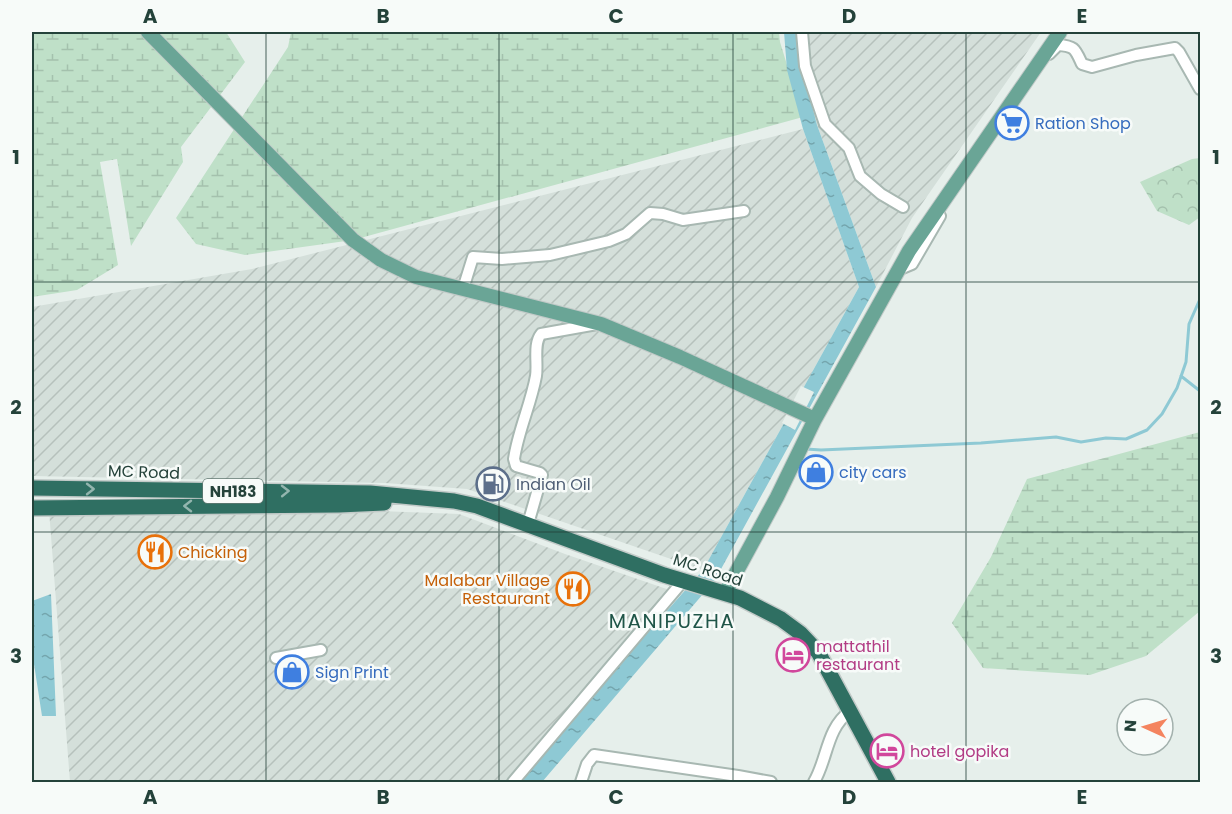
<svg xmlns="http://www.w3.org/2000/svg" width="1232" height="814" font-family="Poppins,sans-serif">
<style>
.industrial{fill:url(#industrial-furrows)}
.forest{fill:url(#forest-crowns)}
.wetland{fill:url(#wetland-marsh)}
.water{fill:url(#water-ripples)}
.pier{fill:#e6efeb}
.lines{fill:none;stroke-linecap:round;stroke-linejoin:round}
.stream{stroke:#8ec9d4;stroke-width:3}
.minor-casing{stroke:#a8b8b2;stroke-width:14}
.major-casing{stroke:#c2cac8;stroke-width:16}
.highway-casing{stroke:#c2cac8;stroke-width:18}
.minor{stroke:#fff;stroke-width:10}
.major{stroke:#6aa596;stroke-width:14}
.highway{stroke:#2f6f62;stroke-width:15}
.oneway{stroke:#93b5ae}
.grid{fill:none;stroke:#24423a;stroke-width:1.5;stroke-opacity:0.55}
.labels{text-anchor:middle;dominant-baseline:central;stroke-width:5;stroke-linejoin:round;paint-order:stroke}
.shield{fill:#f7fbf9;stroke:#637a73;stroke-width:1.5}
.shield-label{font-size:15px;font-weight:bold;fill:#24423a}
.shop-label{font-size:16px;fill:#366cbe;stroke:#f7fbf9;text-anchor:start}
.street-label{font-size:16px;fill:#24423a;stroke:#f7fbf9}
.service-label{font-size:16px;fill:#4e5e75;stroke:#f7fbf9;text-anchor:start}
.food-label{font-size:16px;fill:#c56008;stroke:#f7fbf9;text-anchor:start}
.hotel-label{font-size:16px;fill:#b23c85;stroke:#f7fbf9;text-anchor:start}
.quarter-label{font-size:20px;letter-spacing:1.5px;fill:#1f5548;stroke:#f7fbf9}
.neatline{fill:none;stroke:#24423a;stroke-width:2}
.grid-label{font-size:20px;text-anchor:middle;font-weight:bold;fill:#24423a}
</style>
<defs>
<pattern id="industrial-furrows" width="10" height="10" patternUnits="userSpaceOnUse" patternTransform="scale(1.5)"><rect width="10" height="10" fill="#d4dfda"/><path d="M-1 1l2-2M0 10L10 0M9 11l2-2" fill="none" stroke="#b6c1bc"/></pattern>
<pattern id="forest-crowns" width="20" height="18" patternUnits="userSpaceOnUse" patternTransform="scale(1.5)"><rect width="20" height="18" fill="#bfe0c8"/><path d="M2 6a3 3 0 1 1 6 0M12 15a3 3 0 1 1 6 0" fill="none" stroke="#a4c1ad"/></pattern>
<pattern id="wetland-marsh" width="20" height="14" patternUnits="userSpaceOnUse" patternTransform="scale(1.5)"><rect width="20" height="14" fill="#bfe0c8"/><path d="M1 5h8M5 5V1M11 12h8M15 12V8" fill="none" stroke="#a4c1ad"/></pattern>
<pattern id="water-ripples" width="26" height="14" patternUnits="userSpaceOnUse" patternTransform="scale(1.5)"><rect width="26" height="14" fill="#8ec9d4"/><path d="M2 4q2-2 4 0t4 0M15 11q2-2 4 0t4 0" fill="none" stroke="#74a5ad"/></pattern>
</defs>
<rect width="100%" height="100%" fill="#e6efeb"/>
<!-- industrial -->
<path class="industrial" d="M798,32H1041L912,218L876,287L817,125L800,58Z
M803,129L859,287L703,570L467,489L385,483L32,476V307L252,269Z
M326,509L459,514L565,554L681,594L516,782H70L49,510Z"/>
<!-- forest -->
<path class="forest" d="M1200,158V217L1189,225L1157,211L1140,182L1192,159Z"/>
<!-- wetland -->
<path class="wetland" d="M32,32H226L245,62L181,147L183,162L131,246L117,159L100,162L118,265L77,290L32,297Z
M291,32H779L780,42L803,117L353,240L245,255L196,244L176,218L288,47Z
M1200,432V611L1146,656L1090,675L983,668L952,623L991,557L1027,479Z"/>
<!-- water -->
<path class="water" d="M784,32H798L800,58L817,125L876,287L715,580L542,782H516L703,570L859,287L803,129L787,70Z
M51,594L56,716H42L32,651V601Z"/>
<!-- pier -->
<path class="pier" d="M801,386L814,392L795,430L782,423Z"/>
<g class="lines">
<!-- stream -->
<path class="stream" d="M1181,376L1200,391
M806,449L821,450L981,443L1056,437L1081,442L1106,438L1126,439L1147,430L1162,414L1177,388L1186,362L1189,324L1200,299"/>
<defs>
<path id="minor" d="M802,32L805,66L825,124L849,148L860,176L881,194L903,207
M1049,54L1058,45C1075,46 1075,49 1082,64L1092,67L1136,55L1175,48L1179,52L1200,89
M900,269L912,264L940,216
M463,289L473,257L502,259L550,255L609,241L626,234L650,213L663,214L683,220L744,211
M528,524L542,475L540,473L516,466L514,459C518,431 531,404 536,376C538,363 533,344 541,334L597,324
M276,658L321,650
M513,782L683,581
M581,782L587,764L594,755L738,776L771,782
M814,782C828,758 826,729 850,711"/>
<path id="major" d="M148,32L353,240L381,260L416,277L601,324L680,357L815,419
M725,593L777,497L815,419L909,251L1060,32"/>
<path id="highway" d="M32,488L370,493L454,501L477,506L664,575L740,598L781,619L800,633L818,652L888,782
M32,508L339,505L384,503"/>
</defs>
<!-- minor casing -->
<use href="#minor" class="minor-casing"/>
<!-- major casing -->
<use href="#major" class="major-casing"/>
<!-- highway casing -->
<use href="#highway" class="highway-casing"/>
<!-- minor -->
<use href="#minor" class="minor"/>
<!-- major -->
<use href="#major" class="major"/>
<!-- highway -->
<use href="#highway" class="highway"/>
</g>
<!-- one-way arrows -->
<defs><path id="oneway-chevron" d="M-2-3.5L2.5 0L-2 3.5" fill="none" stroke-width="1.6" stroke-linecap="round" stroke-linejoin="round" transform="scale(1.5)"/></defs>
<g class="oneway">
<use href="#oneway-chevron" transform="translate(90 489)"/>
<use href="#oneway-chevron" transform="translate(285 491) rotate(-1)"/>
<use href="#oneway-chevron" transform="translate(188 506) rotate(-180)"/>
</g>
<!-- grid -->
<path class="grid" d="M266,32V782M499,32V782M733,32V782M966,32V782M32,282H1200M32,532H1200"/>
<!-- icons -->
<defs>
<symbol id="supermarket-ring" viewBox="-11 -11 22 22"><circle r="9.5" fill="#f7fbf9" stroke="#3f7fe0" stroke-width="1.5"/><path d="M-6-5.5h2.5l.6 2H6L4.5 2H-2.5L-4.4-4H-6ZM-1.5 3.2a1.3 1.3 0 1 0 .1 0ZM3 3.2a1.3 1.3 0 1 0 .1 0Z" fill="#3f7fe0"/></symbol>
<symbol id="shop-ring" viewBox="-11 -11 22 22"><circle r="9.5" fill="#f7fbf9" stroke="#3f7fe0" stroke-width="1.5"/><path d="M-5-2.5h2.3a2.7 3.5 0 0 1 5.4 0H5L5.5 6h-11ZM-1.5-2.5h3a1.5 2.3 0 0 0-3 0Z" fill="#3f7fe0"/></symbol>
<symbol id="fuel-ring" viewBox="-11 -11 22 22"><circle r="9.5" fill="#f7fbf9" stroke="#5c6f8a" stroke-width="1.5"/><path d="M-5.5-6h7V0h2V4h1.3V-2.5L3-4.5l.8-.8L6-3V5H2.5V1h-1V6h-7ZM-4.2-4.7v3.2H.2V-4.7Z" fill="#5c6f8a"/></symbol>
<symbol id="restaurant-ring" viewBox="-11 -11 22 22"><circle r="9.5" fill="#f7fbf9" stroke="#e8710a" stroke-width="1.5"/><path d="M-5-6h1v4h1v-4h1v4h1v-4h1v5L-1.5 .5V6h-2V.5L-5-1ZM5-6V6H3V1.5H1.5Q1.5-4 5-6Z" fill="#e8710a"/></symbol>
<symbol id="hotel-ring" viewBox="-11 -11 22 22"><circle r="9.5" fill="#f7fbf9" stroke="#d1479c" stroke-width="1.5"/><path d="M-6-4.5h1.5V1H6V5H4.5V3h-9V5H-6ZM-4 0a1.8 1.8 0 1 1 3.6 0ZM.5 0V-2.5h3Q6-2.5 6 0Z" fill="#d1479c"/></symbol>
</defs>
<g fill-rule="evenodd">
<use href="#supermarket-ring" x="993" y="104" width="38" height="38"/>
<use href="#shop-ring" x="797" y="453" width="38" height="38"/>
<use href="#fuel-ring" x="474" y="465" width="38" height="38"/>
<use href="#restaurant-ring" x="136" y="533" width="38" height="38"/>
<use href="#restaurant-ring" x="554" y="570" width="38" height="38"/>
<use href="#hotel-ring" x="774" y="636" width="38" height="38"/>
<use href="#shop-ring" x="273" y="653" width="38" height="38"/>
<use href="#hotel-ring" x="868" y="732" width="38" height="38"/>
</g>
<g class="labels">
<!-- shield labels -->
<rect class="shield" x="203" y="479" width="60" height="24" rx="4.5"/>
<g class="shield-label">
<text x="233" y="491">NH183</text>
</g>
<!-- shop labels -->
<g class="shop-label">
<text x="1035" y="123">Ration Shop</text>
<text x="839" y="472">city cars</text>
<text x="315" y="672">Sign Print</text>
</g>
<!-- street labels -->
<g class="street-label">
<text transform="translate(144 472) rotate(2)">MC Road</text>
<text transform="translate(708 570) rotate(18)">MC Road</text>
</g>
<!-- service labels -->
<g class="service-label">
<text x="516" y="484">Indian Oil</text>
</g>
<!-- food labels -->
<g class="food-label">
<text x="178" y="552">Chicking</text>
<text x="550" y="580" text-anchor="end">Malabar Village<tspan x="550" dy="18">Restaurant</tspan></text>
</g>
<!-- hotel labels -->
<g class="hotel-label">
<text x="816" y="646">mattathil<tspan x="816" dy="18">restaurant</tspan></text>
<text x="910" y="751">hotel gopika</text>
</g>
<!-- quarter labels -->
<g class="quarter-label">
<text x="672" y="621">MANIPUZHA</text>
</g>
</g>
<!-- border -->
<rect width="1232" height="814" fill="none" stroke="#f7fbf9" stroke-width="66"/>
<!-- north arrow -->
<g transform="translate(1145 727) rotate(274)"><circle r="28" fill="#f7fbf9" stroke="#a3b1ad" stroke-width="1.5"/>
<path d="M0-4.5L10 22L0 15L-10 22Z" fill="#f4845f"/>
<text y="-9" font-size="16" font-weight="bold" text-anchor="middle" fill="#24423a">N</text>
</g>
<rect x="33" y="33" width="1166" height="748" class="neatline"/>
<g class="grid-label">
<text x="150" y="23">A</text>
<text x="383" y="23">B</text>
<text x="616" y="23">C</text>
<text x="849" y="23">D</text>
<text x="1082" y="23">E</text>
<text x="16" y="164">1</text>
<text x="1216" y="164">1</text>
<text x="16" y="414">2</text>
<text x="1216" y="414">2</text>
<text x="16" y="663">3</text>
<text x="1216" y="663">3</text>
<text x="150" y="804">A</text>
<text x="383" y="804">B</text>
<text x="616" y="804">C</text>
<text x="849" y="804">D</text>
<text x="1082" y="804">E</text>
</g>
</svg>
